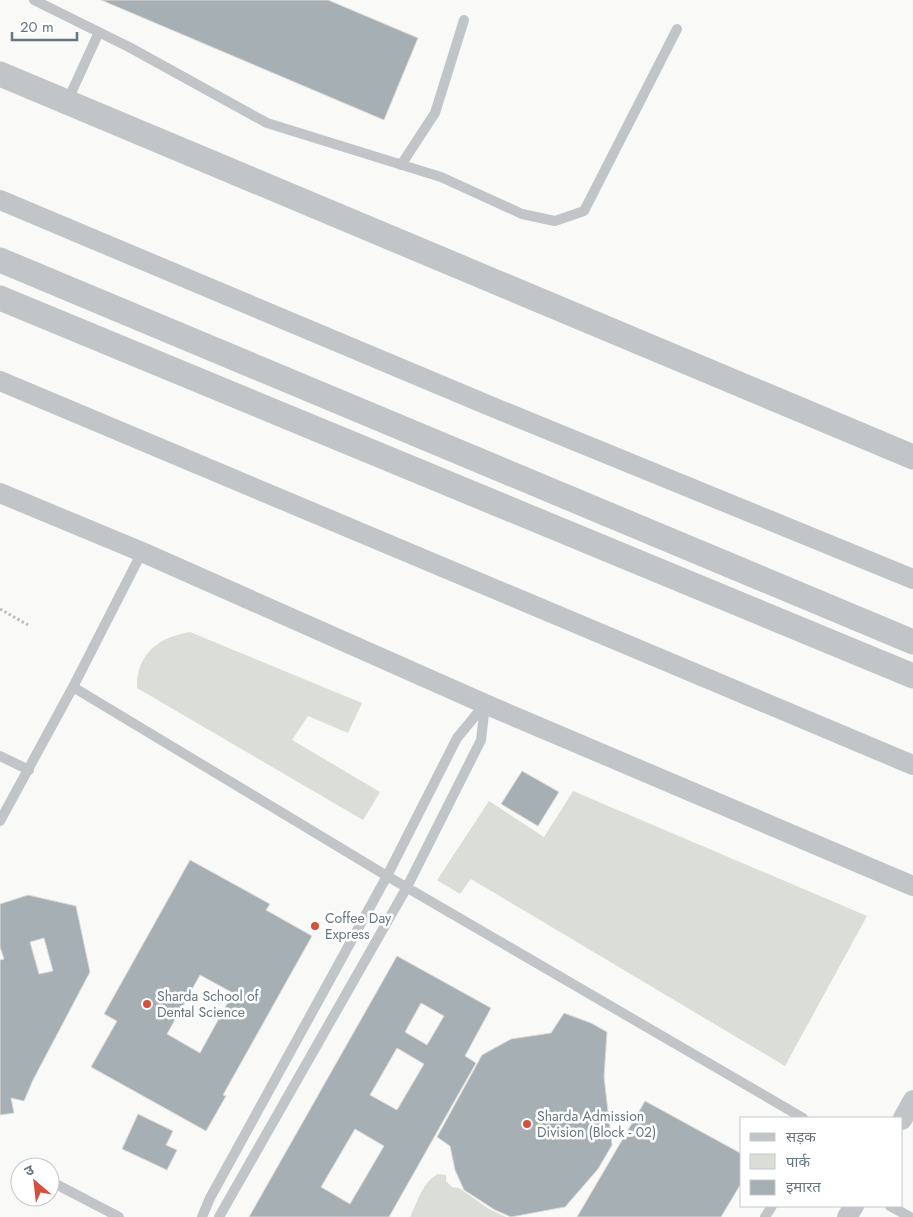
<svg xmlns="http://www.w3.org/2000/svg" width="913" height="1217" font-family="Jost,'Noto Sans Devanagari',sans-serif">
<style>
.green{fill:#daded7}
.building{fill:#a6afb3;stroke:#dbdbd9;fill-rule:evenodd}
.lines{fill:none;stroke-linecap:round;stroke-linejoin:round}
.path{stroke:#bbbec0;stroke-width:3;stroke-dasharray:2.5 2.5;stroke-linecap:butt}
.service{stroke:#c1c5c8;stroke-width:10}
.minor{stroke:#c1c5c8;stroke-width:20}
.tertiary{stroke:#c1c5c8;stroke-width:25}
.poi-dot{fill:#d3513d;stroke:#fff;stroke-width:2}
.labels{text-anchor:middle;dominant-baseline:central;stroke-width:5;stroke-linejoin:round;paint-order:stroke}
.poi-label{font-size:14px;fill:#66777f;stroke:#fff;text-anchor:start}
</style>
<rect width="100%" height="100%" fill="#f9f9f7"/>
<!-- green -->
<path class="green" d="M190,632L362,703L348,733L308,716L292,740L380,792L363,820L137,688C136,654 159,637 190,632Z
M573,791L867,916L785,1066L471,879L460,894L437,880L489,801L544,837Z
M438,1174L446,1175V1181L452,1187L459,1188L489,1209L506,1217H410C417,1203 423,1181 438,1174Z"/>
<!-- building -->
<path class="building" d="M101,0H328L418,38L384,120Z
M522,771L559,792L538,826L501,804Z
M190,860L270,904L266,910L312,936L223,1095L226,1096L206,1131L91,1067L117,1021L104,1014ZM200,975L233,993L200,1053L167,1034Z
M28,895L76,906L90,972L33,1080L24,1101L11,1098L14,1113L0,1115V960L4,959L0,947V904ZM44,938L53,971L39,974L30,942Z
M397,956L491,1008L465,1056L476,1063L389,1217H249ZM421,1003L444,1016L427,1045L405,1032ZM397,1048L424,1064L397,1110L370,1095ZM355,1129L384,1146L350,1204L321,1187Z
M564,1013L591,1023L607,1032L604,1077L612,1145L598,1169L565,1207L511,1217L495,1210L464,1190L455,1170L450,1146L437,1137L482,1055L511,1039L551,1033Z
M645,1101L742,1154V1182L721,1217H577Z
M138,1114L173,1131L166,1145L177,1150L167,1170L122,1149Z"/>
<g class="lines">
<!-- path -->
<path class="path" d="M0,609L28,625"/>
<!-- service -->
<path class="service" d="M34,0L129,47L267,123L441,177L522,214L555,221L584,211L677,29
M67,102L99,32
M401,165L435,113L464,20
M73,687L387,876L803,1118
M0,756L29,770
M0,821L73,687L142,552
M50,1181L119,1217
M890,1206L910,1217
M202,1217L210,1198L387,876L457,738L485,704
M219,1217L407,887L481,740L485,705
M765,1217L772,1206"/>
<!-- minor -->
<path class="minor" d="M0,200L490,406L913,579
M0,381L913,765
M0,493L142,552L485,704L913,886
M902,1120L913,1100
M847,1217L854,1206"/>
<!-- tertiary -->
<path class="tertiary" d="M0,74L913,457
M0,260L913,642
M0,298L913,676"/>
</g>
<!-- markers -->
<g class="poi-dot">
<circle cx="315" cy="926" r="5"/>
<circle cx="147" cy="1004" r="5"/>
<circle cx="527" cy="1124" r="5"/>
</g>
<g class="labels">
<!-- poi labels -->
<g class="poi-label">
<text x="325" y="918">Coffee Day<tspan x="325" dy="16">Express</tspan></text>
<text x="157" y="996">Sharda School of<tspan x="157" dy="16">Dental Science</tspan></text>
<text x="537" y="1116">Sharda Admission<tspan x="537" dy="16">Division (Block - 02)</tspan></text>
</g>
</g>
<!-- legend -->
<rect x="740" y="1117" width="162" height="90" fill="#ffffff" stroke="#c2c9cc"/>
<rect x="750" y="1133" width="25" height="8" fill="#c1c5c8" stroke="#c2c9cc"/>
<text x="786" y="1142" font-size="15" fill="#66777f">सड़क</text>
<rect x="750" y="1154" width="25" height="15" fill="#daded7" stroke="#c2c9cc"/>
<text x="786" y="1167" font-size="15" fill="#66777f">पार्क</text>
<rect x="750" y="1180" width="25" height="15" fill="#a6afb3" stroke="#c2c9cc"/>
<text x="786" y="1192" font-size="15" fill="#66777f">इमारत</text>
<!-- north arrow -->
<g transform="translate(35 1182) rotate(332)"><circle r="24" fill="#ffffff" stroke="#c2c9cc"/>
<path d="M0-4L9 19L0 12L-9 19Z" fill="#d3513d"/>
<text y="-8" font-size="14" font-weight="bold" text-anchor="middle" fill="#66777f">उ</text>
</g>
<!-- scale -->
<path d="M12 32v8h65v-8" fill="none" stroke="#66777f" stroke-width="2.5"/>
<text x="20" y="32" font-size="15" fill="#66777f" stroke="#ffffff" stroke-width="4" paint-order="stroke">20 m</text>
</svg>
